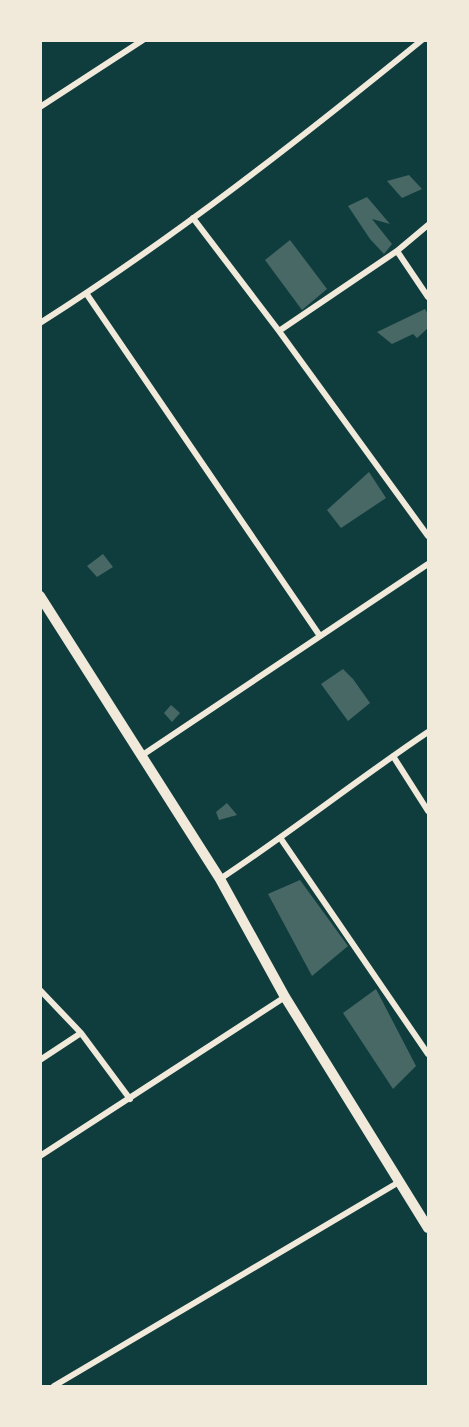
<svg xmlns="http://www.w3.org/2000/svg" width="469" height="1427" font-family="Georgia,serif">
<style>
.building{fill:#486865}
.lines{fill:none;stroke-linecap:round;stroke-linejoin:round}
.minor{stroke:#f1e9da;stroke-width:6}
.tertiary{stroke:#f1e9da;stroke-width:10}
</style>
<rect width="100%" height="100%" fill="#0f3d3e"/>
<!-- building -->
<path class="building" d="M409,175L422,189L402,198L387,181Z
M367,197L390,224L372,219L392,244L384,254L370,239L348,206Z
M290,240L327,289L302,310L265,260Z
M425,309L428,314V328L417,338L413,334L392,344L377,332Z
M369,472L386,498L341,528L327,510Z
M103,554L113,567L97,577L87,566Z
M343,669L353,679L370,703L348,721L321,684Z
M171,705L180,713L172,722L164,713Z
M227,803L237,815L219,820L216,812Z
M300,880L348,946L312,976L268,894Z
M376,989L416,1066L393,1089L343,1013Z"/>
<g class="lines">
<!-- minor -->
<path class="minor" d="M40,107L143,40
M193,218L279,331L428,536
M397,251L428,297
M86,293L320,636
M40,323C174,238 299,140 422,40
M279,331L397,251L428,225
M141,756L428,564
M393,756L428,811
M281,839L428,1054
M220,879C291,832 358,779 428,732
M40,990L81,1033L130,1099
M40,1060L81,1033
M40,1156L285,997
M54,1386L399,1182"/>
<!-- tertiary -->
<path class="tertiary" d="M40,596L220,879L285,997L428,1228"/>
</g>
<!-- border -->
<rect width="469" height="1427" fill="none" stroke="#f1e9da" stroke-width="84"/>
</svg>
